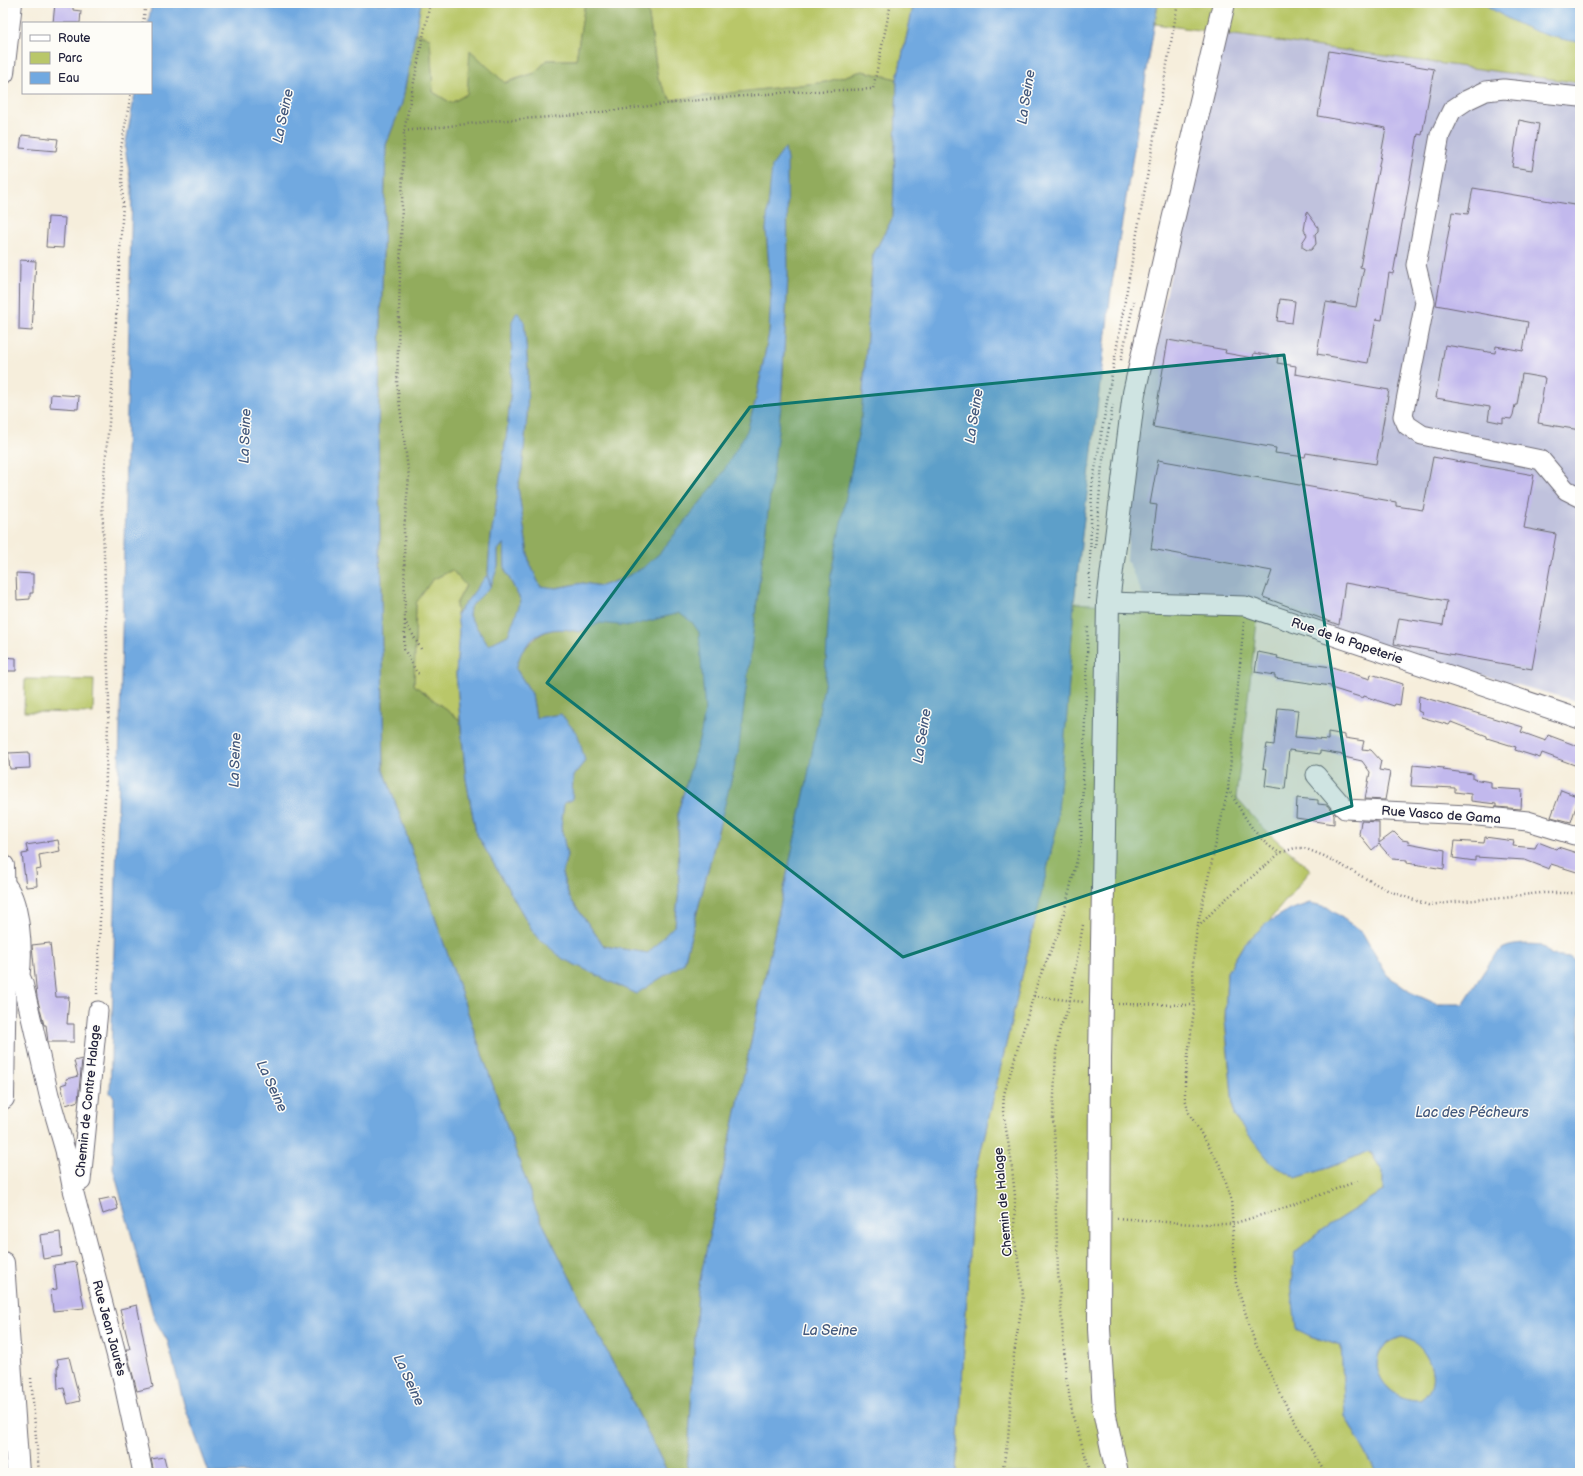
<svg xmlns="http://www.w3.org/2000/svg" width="1583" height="1476" font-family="'Balsamiq Sans',sans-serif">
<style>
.industrial{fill:#c0c2dd}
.green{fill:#b9c769;stroke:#6e7452}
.forest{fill:#92ac5d;stroke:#5a674c;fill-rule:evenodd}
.water{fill:#71a9e0;stroke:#4a668e;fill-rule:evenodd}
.building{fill:#c2b9ed}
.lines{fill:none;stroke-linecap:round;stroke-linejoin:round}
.minor-casing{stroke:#6c6973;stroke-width:21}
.major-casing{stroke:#6c6973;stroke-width:24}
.path{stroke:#6c6973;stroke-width:2.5;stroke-dasharray:1 3;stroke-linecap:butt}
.minor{stroke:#fff;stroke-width:19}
.major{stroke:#fff;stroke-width:22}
.marked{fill:#0f766e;fill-opacity:0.2;stroke:#0f766e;stroke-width:3;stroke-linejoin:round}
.labels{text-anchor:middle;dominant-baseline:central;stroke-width:3;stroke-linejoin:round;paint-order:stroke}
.street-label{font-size:13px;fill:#22223b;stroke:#fdfcf7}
.water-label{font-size:14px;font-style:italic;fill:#42587d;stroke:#fdfcf7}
</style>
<rect width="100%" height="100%" fill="#fdfcf7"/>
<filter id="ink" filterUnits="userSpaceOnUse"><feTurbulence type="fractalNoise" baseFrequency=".025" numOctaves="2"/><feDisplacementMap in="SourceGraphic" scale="8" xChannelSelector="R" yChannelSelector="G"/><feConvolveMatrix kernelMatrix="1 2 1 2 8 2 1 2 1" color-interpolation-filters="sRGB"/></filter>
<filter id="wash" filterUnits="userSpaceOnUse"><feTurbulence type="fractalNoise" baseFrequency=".012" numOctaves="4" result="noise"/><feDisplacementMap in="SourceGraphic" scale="16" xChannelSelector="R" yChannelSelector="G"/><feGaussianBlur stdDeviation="0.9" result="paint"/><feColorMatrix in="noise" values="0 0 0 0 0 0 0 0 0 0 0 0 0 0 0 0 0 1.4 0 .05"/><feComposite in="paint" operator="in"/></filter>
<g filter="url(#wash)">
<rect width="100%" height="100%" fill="#f6eedc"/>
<!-- industrial -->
<path class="industrial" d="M1224,33L1580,83V702L1258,614L1144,597L1127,560L1132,451Z"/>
<!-- green -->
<path class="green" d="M421,3H585L576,60H547L535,73L467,94L451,103L433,92L430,38L415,33Z
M647,3H914L897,79L862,71L826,82L671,100L658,79Z
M1158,3H1580V83L1155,24Z
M452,570L466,585L456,604L459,632L456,674L460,720L414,685L416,603L432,580Z
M1074,603L1258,614L1236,798L1265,830L1311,870L1268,922L1244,944L1227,972L1225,1020L1234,1116L1328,1168L1369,1151L1383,1172V1191L1323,1229L1295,1252L1310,1336L1341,1346L1345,1416L1377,1473H957L973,1185L1056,831L1067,713Z
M25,679L94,680L93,713L24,712Z
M1403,1337C1427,1343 1446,1384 1420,1400C1380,1402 1356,1348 1403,1337Z"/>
<!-- forest -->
<path class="forest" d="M585,3H647L658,79L671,100L826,82L862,71L897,79L893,217L873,255L861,420L831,574L825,680L807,781L698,1289L687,1473H668L536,1210L384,770L378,427L386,145L402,103L415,33L430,38L433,92L451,103L467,94L470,50L505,83L535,73L547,60H576ZM766,229L788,276L781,406L738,753L684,963L535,935L476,833L466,779L460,720L414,685L416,603L432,580L452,570L466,586L456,604L457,614L487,576L491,586L470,607L469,616L488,645L516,669L532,694L536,718L585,761L573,776L572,800L564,803L561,827L567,855L562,874L569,897L604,946L648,953L675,926L679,892L678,812L701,733L705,711L699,632L692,622L679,613L630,626L600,623L579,632C550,624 543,631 523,650L521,601L505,570L504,542L498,550V566L488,573L490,544L507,432L511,387L524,320L528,370L527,417L522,469L518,487L529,561L540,587L556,588L583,583L601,586L624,578L643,568L660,553L719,479L747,431L756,399L769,333L771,294Z"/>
<!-- water -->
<path class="water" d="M152,3H421L402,103L386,145L378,427L384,770L536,1210L668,1473H209L184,1404L168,1342L154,1318L113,1168L114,1097L110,1093L119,768L132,189L125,148L135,93H151V23H148Z
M914,3H1158L1112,283L1074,603L1067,713L1056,831L973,1185L957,1473H687L698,1289L807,781L825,680L831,574L861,420L873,255L893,217L897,79Z
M1483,3H1580V42C1544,38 1513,24 1483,3Z
M785,148L787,160L788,276L781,406L738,753L684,963L636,994L563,959L535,935L476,833L466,779L456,674L459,632L457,614L487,575L491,586L470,607L469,616L488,645L508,635L521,601L505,570L504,543L498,550V566L491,586L488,573L490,544L507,432L511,387L512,321L517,312L524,320L528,370L527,417L522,469L518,487L529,561L540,586L556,588L583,583L601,586L624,578L643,568L660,553L719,479L747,431L756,399L769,333L771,294L766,229L772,166ZM679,613L692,622L699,632L705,711L701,733L678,812L679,891L675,925L648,953L604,946L569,897L562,874L567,855L561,827L564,803L572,800L573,776L585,761L578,735L561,714L536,718L532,694L516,669C518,663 520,653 524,649C538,629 557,626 579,632L600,623L630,626Z
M1310,903L1327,907L1362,932L1387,975L1410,992L1437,1004H1463C1471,993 1493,953 1504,948C1515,943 1530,944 1541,945L1552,955L1569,957L1580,965V1473H1377L1345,1416L1341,1346L1310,1336L1296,1329L1291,1283L1295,1252L1323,1229L1383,1191V1172L1370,1151L1328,1168L1296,1178L1271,1163L1234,1116L1225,1020L1227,972L1244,944L1268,922L1289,910ZM1403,1337C1427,1343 1446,1384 1420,1400C1380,1402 1356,1348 1403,1337Z"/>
<g id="blocks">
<!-- building -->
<path class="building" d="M55,3H73V10L81,11L80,23H53Z
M1329,51L1434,69L1422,135L1418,134L1393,274L1389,273L1382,320L1376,319L1368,363L1317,354L1326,302L1356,307L1364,268L1360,267L1386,128L1318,116Z
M1519,120L1539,124L1532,170L1512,167Z
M22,135L58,139L56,151L20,148Z
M1473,188L1580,206V430L1538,423L1545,378L1522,374L1517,405H1515L1513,415L1511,419L1503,418V423L1488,420L1490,407L1436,398L1445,345L1495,353L1496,346L1523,351L1528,322L1436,305L1452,212L1468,214Z
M1307,212L1318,227V231L1315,234L1316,244L1311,250H1307L1302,247V243L1307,235L1304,230Z
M48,217L65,218L63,248L46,247Z
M20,260L36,261L32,331L19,330Z
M1280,299L1295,301L1292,323L1277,321Z
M1168,340L1226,350L1225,353L1253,358L1254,353L1278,357L1277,363L1296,366L1295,374L1389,390L1376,464L1306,453L1305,457L1275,453L1276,448L1153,427Z
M51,394L79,396L78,409L50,407Z
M1433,457L1534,475L1524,528L1556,534L1532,669L1394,644L1399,618L1443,625L1447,601L1345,583L1339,625L1263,597L1272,571L1151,549L1157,505L1150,504L1158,460L1396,502V506L1423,510Z
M16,573L33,574V593H30V599L17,600Z
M1258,652L1278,656L1277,658L1294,662L1332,667L1370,679L1371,674L1403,684L1400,705L1395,704L1394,706L1364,696L1363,698L1331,688V686L1275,678V675L1255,672Z
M3,657L16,658V671H3Z
M1419,696L1523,727L1521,732L1546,741L1548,735L1580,747V767L1542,753L1540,758L1515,750L1516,747L1487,738V736L1451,722L1449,725L1421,717L1422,713L1418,711Z
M1278,708L1298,710L1295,737L1328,740V732L1345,735V738L1364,741L1362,749L1371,750L1381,761L1379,770L1390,772L1385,800L1365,799L1370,772L1362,761L1344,757V755L1320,751V754L1289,750L1285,789L1265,786L1267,769L1263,768L1267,744L1274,745Z
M29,752L30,768L10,769L8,753Z
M1413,765L1444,768L1443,770L1473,774V779L1491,782V788L1522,790L1521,809L1496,807V804L1471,801V794L1455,792V788L1411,786Z
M1561,790L1579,797L1571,822L1551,817Z
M1297,798L1318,800V804L1327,805L1334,814V824L1296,818Z
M1361,821L1379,822V843L1394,832L1402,840L1408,841V843L1445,850L1444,869L1407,863V860L1392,859L1379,844L1372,850L1359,834Z
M1485,837L1514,841L1513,846L1535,848L1538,842L1556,849L1558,847L1580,854V873L1551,864L1549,869L1525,860L1475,857V861L1453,858L1455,841L1484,843Z
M58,840L60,851L39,855L41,869L36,870L37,886L26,887L22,854L28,853L26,845Z
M50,943L56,997H69L67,1024H74V1042H48L46,1025H44L37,997L32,945Z
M82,1059L78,1101L66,1105L61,1085L67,1083L66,1079L78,1076L74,1061Z
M113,1197H115L118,1209L103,1214L99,1200Z
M60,1232L62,1256L43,1259L40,1235Z
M76,1262L84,1308L53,1311L51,1290L57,1289L54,1265Z
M137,1305L153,1387L137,1391L126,1349H130L120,1309Z
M69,1357L80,1401L68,1404L64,1388L58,1389L57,1367H59L57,1359Z
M164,1457L168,1473H154L151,1459Z"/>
</g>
</g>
<g filter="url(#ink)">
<use href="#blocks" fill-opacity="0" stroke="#6c6973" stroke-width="1"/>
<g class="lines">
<defs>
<path id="minor" d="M1580,97L1504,89L1486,91L1467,100L1452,110L1440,135L1416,265L1425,302L1403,416L1407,425L1422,435L1541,460L1566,490L1580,497
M1108,602L1245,606L1580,719
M1316,775L1345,809L1468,815L1528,821L1574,835L1580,834
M4,883C21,898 23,953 20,975
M3,964C15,964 19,973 23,983L49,1095L65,1150L72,1186L123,1380L143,1473
M72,1186L81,1181L98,1011"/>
<path id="major" d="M3,73L11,3
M3,866L5,959L3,1098
M3,1263L18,1473
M1117,1473L1104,1411L1099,1329L1100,1058L1108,602L1134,393L1170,233L1224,3"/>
</defs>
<!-- minor casing -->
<use href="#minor" class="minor-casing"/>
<!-- major casing -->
<use href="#major" class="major-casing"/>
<!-- path -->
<path class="path" d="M143,23L146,3
M404,131L494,121L578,115L689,101L790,92L873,89L891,3
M1121,360L1134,301
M1095,548L1102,465L1113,405
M1089,599L1092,486L1178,3
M405,621L404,649L417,673L421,674
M1244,622L1228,789L1197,928L1193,962L1194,1010L1185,1079V1098L1189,1113L1221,1167L1231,1199L1236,1283L1255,1343L1292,1417L1325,1473
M421,649L405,621L404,529L409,477L397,384L404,131L430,3
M1228,789C1243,813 1255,840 1280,853
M1083,925L1068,1009L1060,1028L1056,1051L1053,1118L1056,1153L1055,1187L1058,1272L1066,1376L1073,1417L1091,1473
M1198,927L1220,904L1280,853L1295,848H1304L1324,856L1389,891L1428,905L1541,893H1580
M97,994L109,700L102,497L111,402L123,204L121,148L131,93
M1034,996L1083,1002
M1118,1004L1194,1005
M1117,1218L1192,1224H1232L1281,1209L1358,1181
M31,1378L39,1473
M1002,1473L1008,1439L1014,1354L1023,1297L1021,1276L1014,1236L1015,1196L1011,1159L1003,1111L1004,1094L1038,981L1060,929L1081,843L1088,626"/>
<!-- minor -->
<use href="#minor" class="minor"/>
<!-- major -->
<use href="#major" class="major"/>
</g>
</g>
<!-- marked area -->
<path class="marked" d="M1284,355L1352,806L903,957L547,683L750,407Z"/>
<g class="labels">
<!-- street labels -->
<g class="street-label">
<text transform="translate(1347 641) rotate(19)">Rue de la Papeterie</text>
<text transform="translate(1441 815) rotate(4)">Rue Vasco de Gama</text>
<text transform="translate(88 1101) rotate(-84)">Chemin de Contre Halage</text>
<text transform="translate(1003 1202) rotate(-95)">Chemin de Halage</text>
<text transform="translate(109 1328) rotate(75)">Rue Jean Jaurès</text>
</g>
<!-- water labels -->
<g class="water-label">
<text transform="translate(1026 97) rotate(-81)">La Seine</text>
<text transform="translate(283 116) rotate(-78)">La Seine</text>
<text transform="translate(974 416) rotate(-81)">La Seine</text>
<text transform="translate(245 436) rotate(-88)">La Seine</text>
<text transform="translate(922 736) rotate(-81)">La Seine</text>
<text transform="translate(235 760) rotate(-88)">La Seine</text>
<text transform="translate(272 1086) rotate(65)">La Seine</text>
<text x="1472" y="1112">Lac des Pécheurs</text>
<text x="830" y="1330">La Seine</text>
<text transform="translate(409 1380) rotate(65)">La Seine</text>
</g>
</g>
<!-- margin -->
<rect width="1583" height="1476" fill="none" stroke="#fdfcf7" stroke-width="16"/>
<!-- legend -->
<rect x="22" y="22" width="130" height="72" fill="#fdfcf7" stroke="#a5a5ac"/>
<rect x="30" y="35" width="20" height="6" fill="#ffffff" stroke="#a5a5ac"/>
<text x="58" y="42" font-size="12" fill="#22223b">Route</text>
<rect x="30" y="52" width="20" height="12" fill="#b9c769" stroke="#a5a5ac"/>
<text x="58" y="62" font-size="12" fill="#22223b">Parc</text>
<rect x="30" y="72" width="20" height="12" fill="#71a9e0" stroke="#a5a5ac"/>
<text x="58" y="82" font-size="12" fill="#22223b">Eau</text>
</svg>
